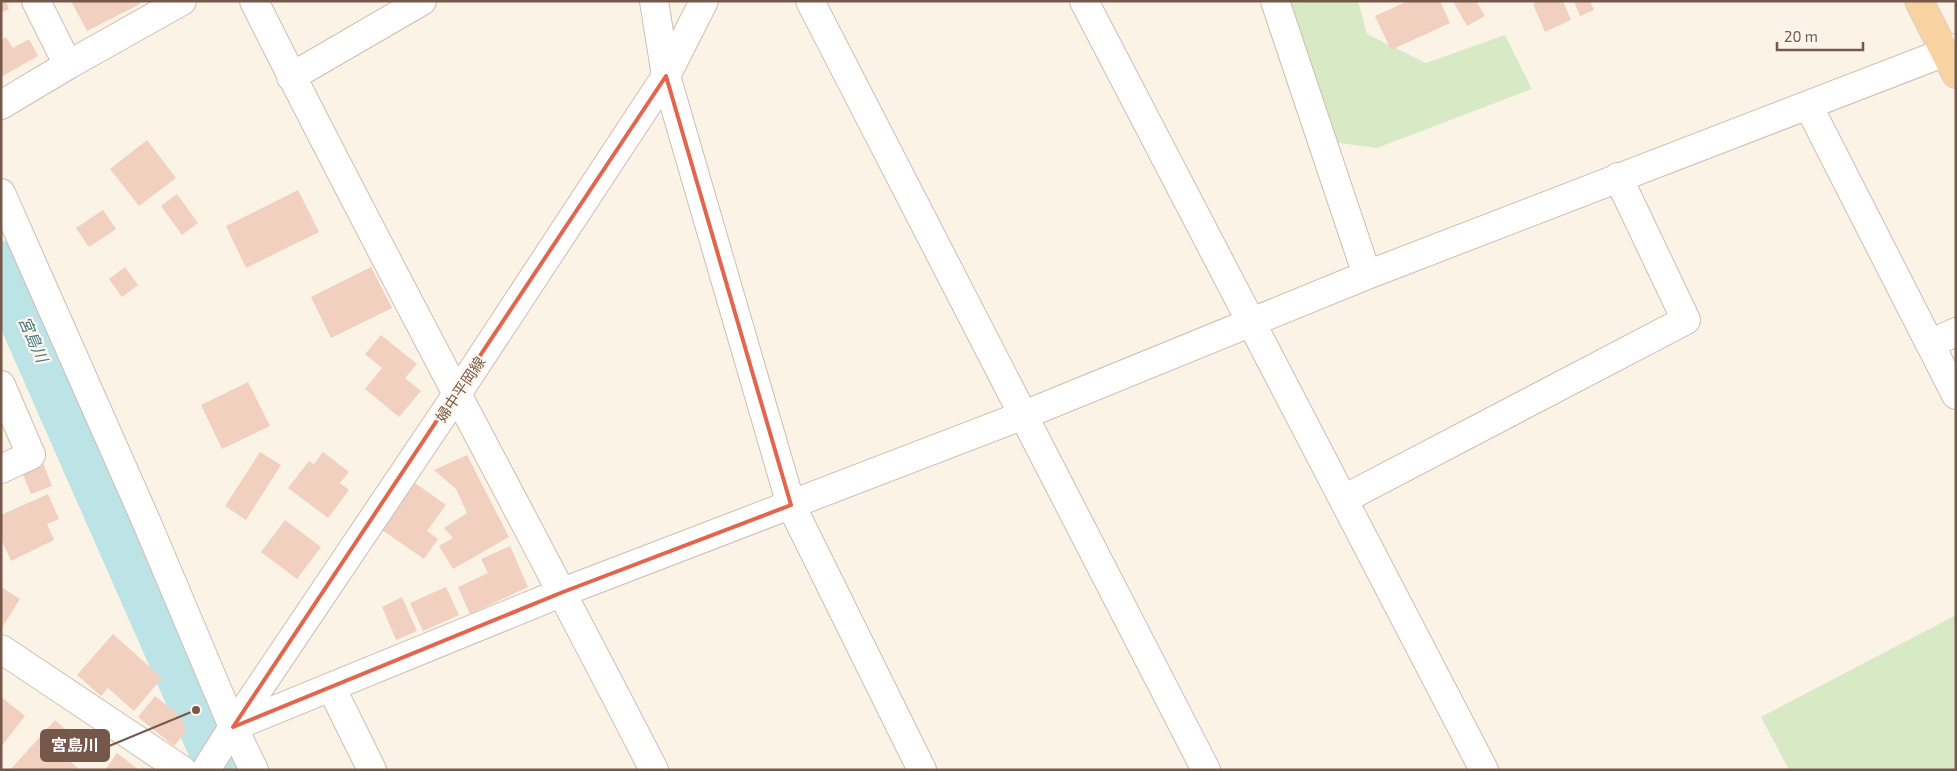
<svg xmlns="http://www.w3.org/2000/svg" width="1957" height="771" font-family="'Exo 2','Noto Sans JP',sans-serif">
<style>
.green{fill:#d7eac5}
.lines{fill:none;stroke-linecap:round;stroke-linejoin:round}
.river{stroke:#bce3e6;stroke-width:51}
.building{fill:#f1d0bf}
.street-casing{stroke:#d0bcaf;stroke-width:30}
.secondary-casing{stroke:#d3bbad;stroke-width:30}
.primary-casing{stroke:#d9d0cd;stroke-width:30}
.street{stroke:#fff;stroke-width:28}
.secondary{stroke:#fff;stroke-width:28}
.primary{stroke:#f9d2a1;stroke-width:28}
.marked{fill:none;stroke:#e4654e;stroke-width:4;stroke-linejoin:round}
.labels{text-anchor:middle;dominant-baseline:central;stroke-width:4.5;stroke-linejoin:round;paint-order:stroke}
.street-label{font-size:15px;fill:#76584b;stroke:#fff7ee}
.water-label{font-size:16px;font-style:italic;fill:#427b82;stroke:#fff7ee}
.leader{fill:none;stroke:#76584b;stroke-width:2}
.callout-dot{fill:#76584b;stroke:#fff7ee;stroke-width:2}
.callout{fill:#76584b;stroke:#76584b;stroke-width:2}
.callout-label{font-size:16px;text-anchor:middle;font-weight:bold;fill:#fff}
</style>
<rect width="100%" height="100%" fill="#fcf3e7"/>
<!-- green -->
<path class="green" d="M1271,1H1298V3L1303,1H1358L1367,34L1426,63L1505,35L1532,89L1377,148L1324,141Z
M1956,615V770H1789L1761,717Z"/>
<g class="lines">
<!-- river -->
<path class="river" d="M1,266L223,770"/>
</g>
<!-- building -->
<path class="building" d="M1,1H6L9,9L1,13Z
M71,1H139L140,4L87,31Z
M1408,1H1440L1450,23L1391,50L1375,16Z
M1453,1H1476L1485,16L1467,26Z
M1538,1H1563L1571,20L1545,32L1533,4Z
M1574,1H1590L1594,10L1580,16Z
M6,37L13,48L29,39L38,56L1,77V40Z
M147,140L176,178L139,206L110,169Z
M298,190L319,232L246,268L226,226Z
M177,194L198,223L182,235L161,206Z
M103,210L116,229L89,247L76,228Z
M125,267L138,285L122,297L109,279Z
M371,267L392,308L331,338L311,297Z
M381,335L417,364L405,378L421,391L399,417L365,389L382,368L365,354Z
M248,382L270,426L222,449L201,405Z
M260,452L281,465L246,520L225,506Z
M323,452L349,472L340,483L349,490L328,518L288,488L309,461L314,464Z
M467,455L509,537L453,569L439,546L453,538L444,528L467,513L456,489L434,470Z
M43,463L52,486L31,494L22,472Z
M415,483L446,505L427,531L438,539L424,559L382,530Z
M48,494L59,519L47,524L54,540L11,561L1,539V515Z
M285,520L321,547L297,579L261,552Z
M510,546L528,587L470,614L458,587L488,573L481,559Z
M1,587L20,599L1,629Z
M446,587L459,615L423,631L410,603Z
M402,597L417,631L396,640L382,607Z
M113,634L162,678L134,711L108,688L101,696L77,675Z
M155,696L180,716L186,731L174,746L138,717Z
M1,697L25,716L1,747Z
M55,720L84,746L70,761L80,770H10Z
M117,753L139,770H105Z"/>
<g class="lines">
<defs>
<path id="street" d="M36,1L68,65
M254,1C383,260 522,513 654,770
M654,1L666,76L791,505L922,770
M810,1L1206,770
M1084,1L1484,770
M1275,1L1367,275
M291,77L422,1
M1,105L68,65L182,1
M1808,105L1956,395
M1,193L147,523L233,727L254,770
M1930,344L1956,332
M1,385L31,455L1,469
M1344,499L1686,320L1618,177
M1,649L182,770
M331,687L372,770
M233,727L563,592L1024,415L1367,275L1956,48"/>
<path id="secondary" d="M206,770L233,727L457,394L666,76L704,1"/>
<path id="primary" d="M1919,1L1956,74"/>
</defs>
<!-- street casing -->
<use href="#street" class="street-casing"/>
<!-- secondary casing -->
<use href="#secondary" class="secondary-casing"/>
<!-- primary casing -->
<use href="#primary" class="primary-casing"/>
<!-- street -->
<use href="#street" class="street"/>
<!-- secondary -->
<use href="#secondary" class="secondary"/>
<!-- primary -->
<use href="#primary" class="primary"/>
</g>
<!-- marked area -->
<path class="marked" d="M666,76L791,505L563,592L233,727Z"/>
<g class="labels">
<!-- street labels -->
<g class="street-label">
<text transform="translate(460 389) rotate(-56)">婦中平岡線</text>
</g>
<!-- water labels -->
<g class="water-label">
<text transform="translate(34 339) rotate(66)">宮島川</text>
</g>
</g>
<!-- callouts -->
<path class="leader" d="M196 710L109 746"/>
<circle class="callout-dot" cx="196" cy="710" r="5"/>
<rect class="callout" x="41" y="730" width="68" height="31" rx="5"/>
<g class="callout-label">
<text x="75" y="751">宮島川</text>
</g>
<!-- border -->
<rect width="1957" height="771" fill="none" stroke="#76584b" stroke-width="5"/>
<!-- scale -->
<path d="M1777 42v8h86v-8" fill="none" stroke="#76584b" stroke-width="2.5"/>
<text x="1784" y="42" font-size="15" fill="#76584b" stroke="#fff7ee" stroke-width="4" paint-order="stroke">20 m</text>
</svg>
